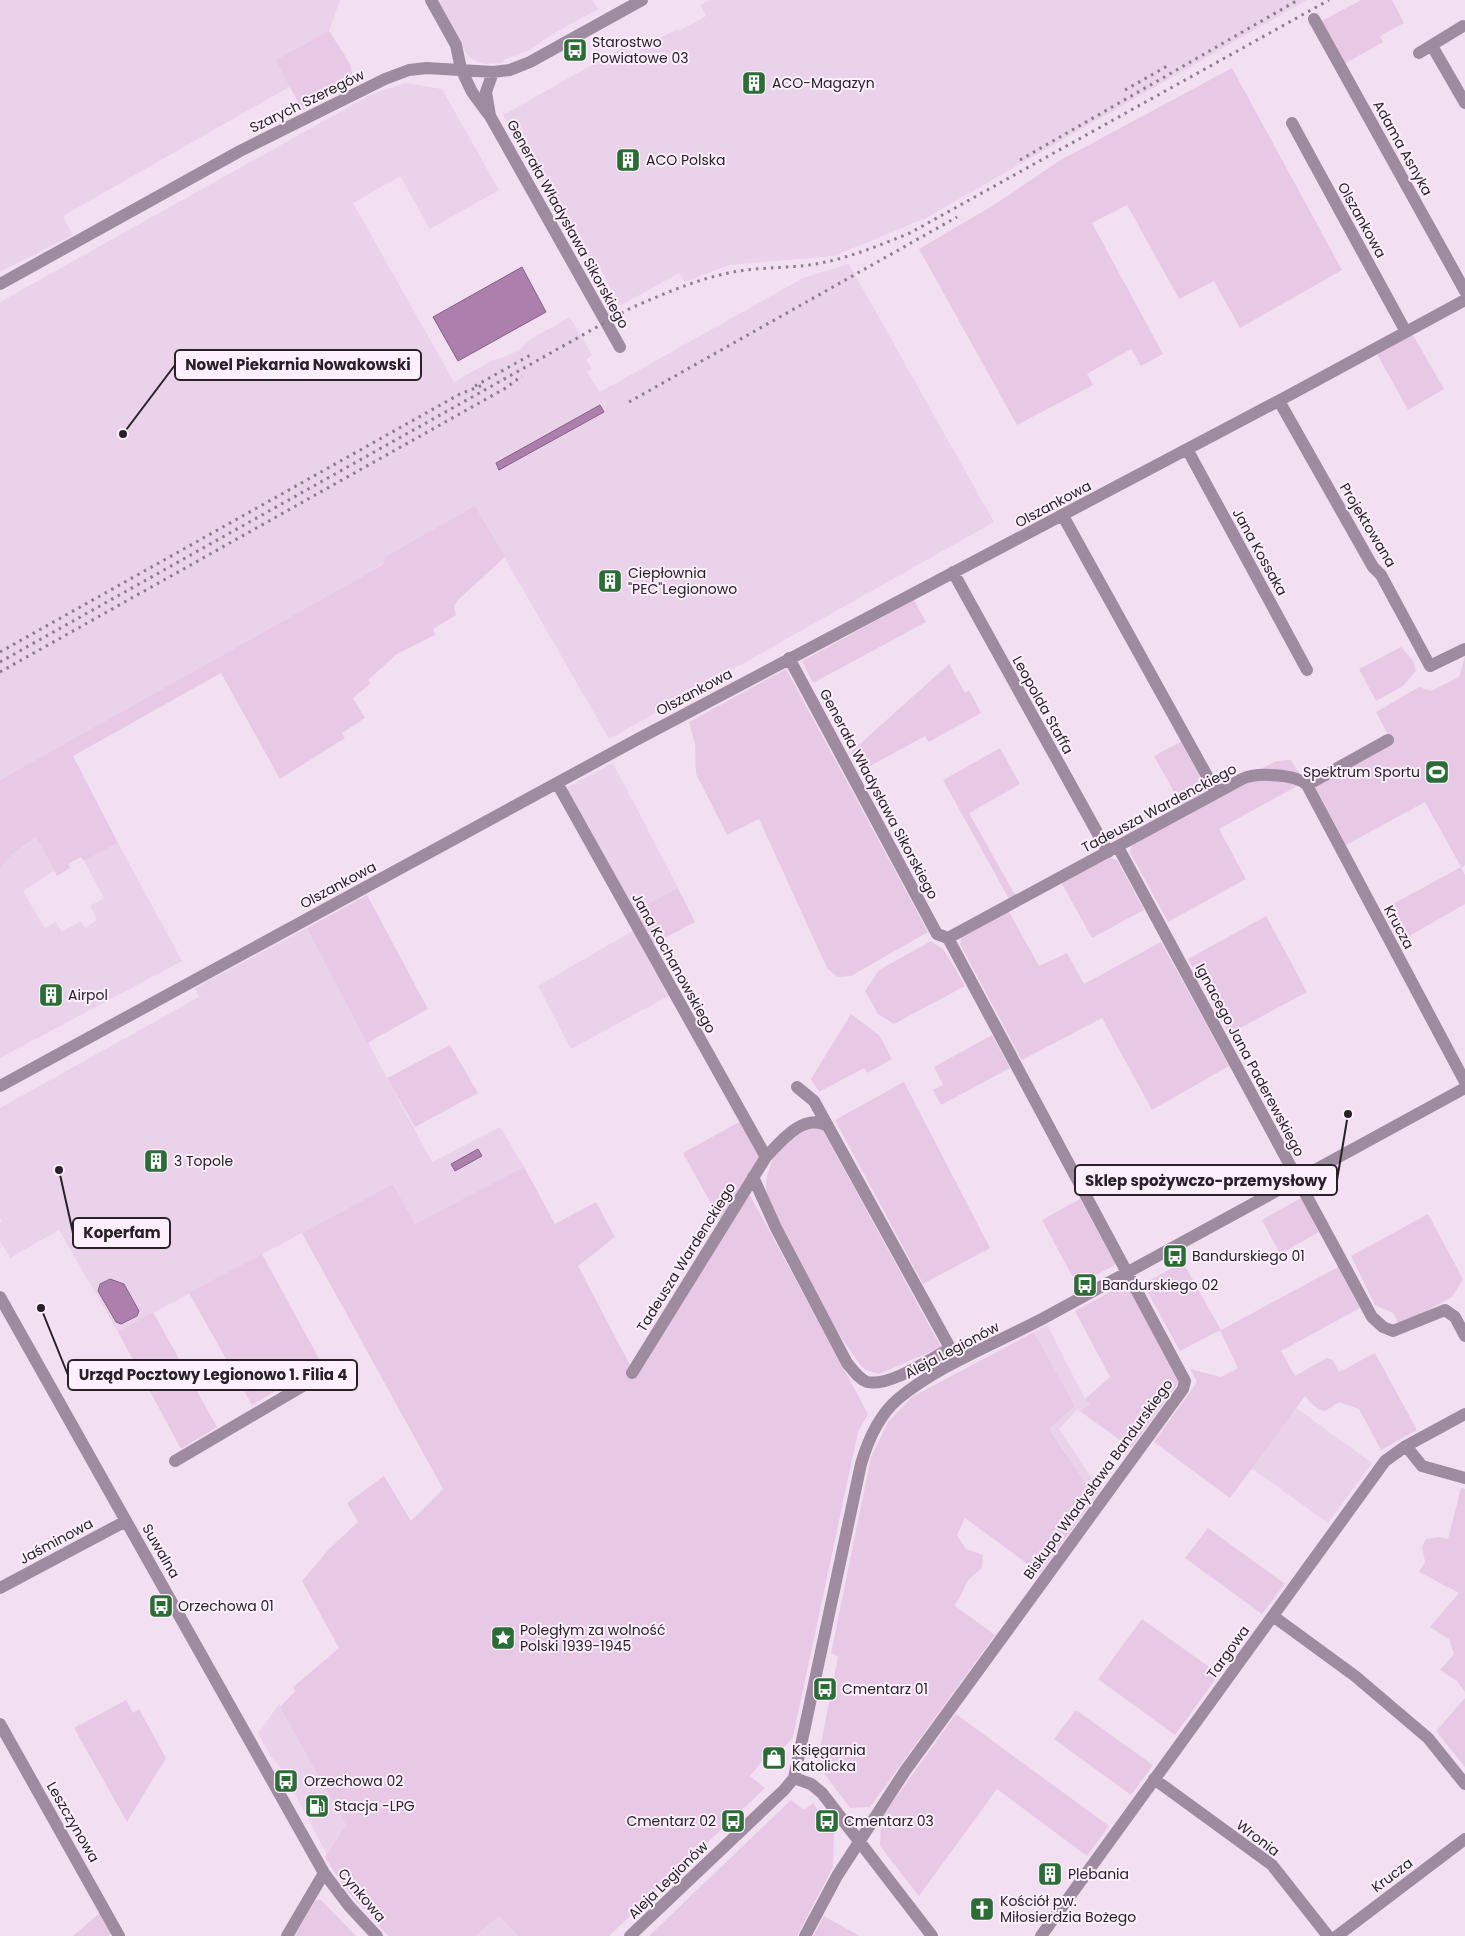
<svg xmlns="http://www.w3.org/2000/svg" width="1465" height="1936" font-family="Poppins,sans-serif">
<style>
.built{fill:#ead2ea}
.green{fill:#e7c9e6}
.water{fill:#ad7fad;stroke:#856385}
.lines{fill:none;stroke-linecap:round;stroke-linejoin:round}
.minor{stroke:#9f8b9f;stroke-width:12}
.rail{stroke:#8b7e8b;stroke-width:3;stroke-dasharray:2.5 5;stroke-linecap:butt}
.labels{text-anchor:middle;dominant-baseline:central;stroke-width:4;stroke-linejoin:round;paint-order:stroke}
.poi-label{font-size:14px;fill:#282128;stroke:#fdeffd;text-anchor:start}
.street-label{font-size:14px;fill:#282128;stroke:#fdeffd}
.leader{fill:none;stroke:#282128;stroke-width:2}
.callout-dot{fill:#282128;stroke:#fdeffd;stroke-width:2}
.callout{fill:#fdeffd;stroke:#282128;stroke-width:2}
.callout-label{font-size:15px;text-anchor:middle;font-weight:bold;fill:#282128}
</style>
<rect width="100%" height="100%" fill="#f2e0f2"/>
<!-- built -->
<path class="built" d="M0,0H340L329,31L345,55L63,216L73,235L0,272Z
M437,0H592L598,9L546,38L530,50L505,59L502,63L485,64L476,61L467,55Z
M710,0H1307L926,218L834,256L729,265L685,282L679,273L620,306L598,264L581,255L503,115L622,48L637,54L641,52L639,49L677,29L679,31L706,16L700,5Z
M405,83L442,89L499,190L430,229L400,176L353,203L454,382L493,360L505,357L520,349L529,340L570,317L592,355L586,360L592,369L587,372L600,392L803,278L849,264L994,522L609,739L475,506L356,580L0,780V302L370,95Z
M613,763L678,888L633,912L564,789Z
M36,837L54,871L23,891L45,928L56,922L62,932L81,921L85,928L97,920L90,906L104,898L84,861L118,843L182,961L0,1058V869L11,855Z
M307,928L432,1162L500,1127L524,1167L415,1224L393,1184L118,1332L59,1230L10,1258L0,1241V1223L2,1221L0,1218V1108L199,997L195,988Z
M634,930L653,969L660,974L672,994L571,1049L538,986Z
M1047,1325L1085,1399L1091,1404L1081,1412L1077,1410L1059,1429L1093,1480L1102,1487L1091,1503L1083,1495L1066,1453L1049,1429L1075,1406L1034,1332Z
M1296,1408L1372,1463L1328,1523L1251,1468Z
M279,1704L346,1825L327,1854L279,1765L271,1757L258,1734Z
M499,1916L518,1936H476Z"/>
<!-- green -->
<path class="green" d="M1361,0H1392L1404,23L1380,36L1383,42L1344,64L1320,22Z
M329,31L350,64L355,84L302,110L276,60Z
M1232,68L1342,270L1240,328L1214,281L1179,299L1127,205L1092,223L1163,354L1141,366L1131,349L1087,374L1093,385L1017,425L919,249L994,205L1059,161Z
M1413,335L1444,389L1408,410L1377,354Z
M475,506L505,557L459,599L454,606L456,615L433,629L435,635L397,654L368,680L371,683L353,698L365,718L342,733L345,738L280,779L221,673L73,756L118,843L84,861L81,857L68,864L70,868L57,876L36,837L11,855L0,869V780L356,580L383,564L385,557Z
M914,600L926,622L813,683L802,661Z
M1401,647L1413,661L1416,671L1403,686L1376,701L1359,669Z
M1465,656V865L1461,868L1465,875V904L1399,942L1382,910L1461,867L1425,802L1346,845L1315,786L1392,742L1376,712L1419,687L1431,691L1459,677Z
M949,664L965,693L969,690L981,713L929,742L925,736L861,771L851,752Z
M786,669L928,932L851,976L837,977L827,968L759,819L727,835L696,774L695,745L689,722Z
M1184,740L1212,788L1181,805L1154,756Z
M1000,748L1020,784L969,813L1014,893L1018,894L1009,899L943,780Z
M1288,760H1291L1300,774L1258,770L1277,761Z
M1249,779H1281L1297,786L1219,829L1246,879L1168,922L1130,852L1133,843Z
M1107,856L1117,860L1144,910L1092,938L1061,882Z
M678,888L695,922L651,945L633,912Z
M367,895L428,1009L367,1043L307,928Z
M1008,910L1039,966L1067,953L1084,984L1161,942L1229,1066L1152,1110L1102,1018L1022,1060L960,944L962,936Z
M1266,916L1307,992L1229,1034L1188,959Z
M931,941L944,950L965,986L894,1024L878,1014L865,991L879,970Z
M851,1014L879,1035L892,1059L867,1073L864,1068L819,1092L811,1079Z
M992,1035L1010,1068L941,1105L933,1090L943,1085L934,1067Z
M450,1045L478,1093L415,1127L387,1078Z
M904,1082L990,1248L923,1284L835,1120Z
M741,1121L762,1158L721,1222L683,1153Z
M821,1127L941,1347L879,1374L866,1370L861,1366L830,1321L767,1198C763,1179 772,1152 788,1140C797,1133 810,1130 821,1127Z
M524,1167L555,1224L596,1202L615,1237L578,1266L631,1367L628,1375L633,1379L747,1195L751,1197L868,1414L858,1432L793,1737L781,1751L775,1746L750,1776L765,1788L609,1936H518L499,1916L476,1936H388L344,1887L325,1857L346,1825L280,1707L295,1691L293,1687L339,1648L302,1581L329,1549L358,1522L347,1503L384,1476L411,1521L443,1489L302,1233L393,1184L415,1224Z
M1301,1198L1319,1232L1280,1254L1262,1220Z
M1080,1199L1115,1263V1265L1077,1285L1042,1220Z
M1428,1214L1463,1279L1452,1297L1400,1326L1393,1313L1375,1305L1351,1256Z
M262,1254L322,1364L252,1405L189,1293Z
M1183,1262L1221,1330L1338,1267L1360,1308L1281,1351L1295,1376L1327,1358L1333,1360L1339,1372L1375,1353L1417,1430L1381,1450L1359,1409L1339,1402L1325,1411C1315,1409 1311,1403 1305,1396L1230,1498L1154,1442L1197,1382L1190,1369L1221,1377L1238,1368L1220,1330L1180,1351L1143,1284Z
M1127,1283L1179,1382L1131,1448L1081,1412L1090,1404L1085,1399L1110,1377L1075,1311Z
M153,1312L217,1427L181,1449L118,1332Z
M1034,1332L1075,1406L1049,1429L1088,1487L1083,1495L1091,1503L1040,1573L965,1518L957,1535L966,1549L983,1555L982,1568L968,1580L960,1597L954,1605L995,1635L870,1807L850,1808L817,1764L838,1657L831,1653L871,1457L888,1422L912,1397Z
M1461,1488L1465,1489V1692L1457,1681L1440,1670L1454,1654L1449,1639L1430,1627L1459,1593L1419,1572L1425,1562L1422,1547L1426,1539L1440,1537L1448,1539Z
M1208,1528L1285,1584L1262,1614L1185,1558Z
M1142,1619L1219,1674L1175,1735L1098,1679Z
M1465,1698V1767L1436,1731Z
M126,1700L133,1713L139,1709L166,1758L127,1822L74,1728Z
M1076,1710L1153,1765L1131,1795L1054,1739Z
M956,1714L1109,1826L1087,1856L997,1789L919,1896L880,1846L881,1818Z
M791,1800L804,1810L813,1803L834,1831L833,1867L797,1936H649Z
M316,1900H321L356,1936H294Z
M102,1911L113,1932L109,1936H73Z
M824,1916L858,1935L859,1936H813Z"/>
<!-- water -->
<path class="water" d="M522,267L546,312L458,361L433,317Z
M600,405L604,412L499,470L496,463Z
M478,1149L482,1156L455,1171L451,1164Z
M110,1279L124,1284L139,1311L137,1316L121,1324L116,1322L98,1291L100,1284Z"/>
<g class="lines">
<!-- minor -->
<path class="minor" d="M431,0L456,45L461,69L472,92L489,115
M1314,19L1465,291
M1432,46L1465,103
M1419,53L1463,26
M493,72L486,92L490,116L620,347
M1292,123L1406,332
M0,284L240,151L385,79L409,70L427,68L493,72L510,70L530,62L642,0
M1279,401L1373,567L1381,575L1430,666L1465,649
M1187,449L1307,670
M1063,516L1216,792
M953,572L1108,852
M789,658L937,934L948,938
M557,783L766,1157
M1307,785L1465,1082
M1118,847L1372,1317L1383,1327L1393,1331L1445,1310L1455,1317L1465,1336
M948,938L1242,779C1256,772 1296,774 1307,785L1388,740
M0,1086L636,740L1284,398L1465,300
M797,1087L814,1101L954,1355
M753,1177L776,1228L847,1363C853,1370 859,1379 867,1382C890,1387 930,1359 951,1348
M0,1297L324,1873L349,1906L377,1936
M632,1373L766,1157C781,1141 804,1112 828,1126
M1406,1446L1422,1466L1465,1478
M175,1461L335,1367
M0,1588L126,1521
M1273,1616L1355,1676L1428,1738L1465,1784
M0,1724L119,1936
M794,1778L811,1784L822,1793L932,1936
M1154,1779L1272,1865L1328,1936
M287,1936L324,1873
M630,1936L784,1790L794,1778L861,1464C868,1440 878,1416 898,1399C939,1364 1005,1340 1053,1313C1190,1238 1327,1163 1465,1088
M805,1936L837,1876L905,1771L1183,1389L1185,1381L948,938
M1041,1936L1385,1461L1406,1446L1465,1414
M1337,1936L1465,1839"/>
<!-- rail -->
<path class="rail" d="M1125,90L1169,65
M1020,160L1298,0
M475,386L534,353
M629,402L957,217
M0,652L460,394L483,385
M0,662L629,309C663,294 697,279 733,272C755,268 778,268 801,266C840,262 875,247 910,233L1329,0
M0,672L504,389L522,376"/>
</g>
<!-- icons -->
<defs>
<symbol id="bus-square" viewBox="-11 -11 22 22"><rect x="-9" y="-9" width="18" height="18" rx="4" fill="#2c6c36" stroke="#fdeffd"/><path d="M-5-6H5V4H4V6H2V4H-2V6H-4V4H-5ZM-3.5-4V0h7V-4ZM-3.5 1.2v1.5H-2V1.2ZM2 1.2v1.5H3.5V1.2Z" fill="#fff"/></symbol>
<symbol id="building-square" viewBox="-11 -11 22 22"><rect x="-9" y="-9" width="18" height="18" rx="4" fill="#2c6c36" stroke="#fdeffd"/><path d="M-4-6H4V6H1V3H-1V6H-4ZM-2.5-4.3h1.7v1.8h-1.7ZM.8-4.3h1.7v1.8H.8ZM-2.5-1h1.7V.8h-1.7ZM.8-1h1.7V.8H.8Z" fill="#fff"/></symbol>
<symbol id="stadium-square" viewBox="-11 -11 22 22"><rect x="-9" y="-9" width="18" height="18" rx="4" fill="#2c6c36" stroke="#fdeffd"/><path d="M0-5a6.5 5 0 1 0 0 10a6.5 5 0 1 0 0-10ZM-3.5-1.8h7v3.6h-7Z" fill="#fff"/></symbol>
<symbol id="sight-square" viewBox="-11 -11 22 22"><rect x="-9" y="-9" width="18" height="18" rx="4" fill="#2c6c36" stroke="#fdeffd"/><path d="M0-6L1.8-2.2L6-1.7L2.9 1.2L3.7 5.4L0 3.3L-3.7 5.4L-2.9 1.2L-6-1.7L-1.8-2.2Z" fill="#fff"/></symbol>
<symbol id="shop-square" viewBox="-11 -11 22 22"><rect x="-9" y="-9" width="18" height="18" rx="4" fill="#2c6c36" stroke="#fdeffd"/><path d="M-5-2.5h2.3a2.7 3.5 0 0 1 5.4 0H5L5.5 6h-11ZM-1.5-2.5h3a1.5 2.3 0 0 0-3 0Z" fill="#fff"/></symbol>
<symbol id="fuel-square" viewBox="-11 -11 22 22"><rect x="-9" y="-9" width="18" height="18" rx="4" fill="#2c6c36" stroke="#fdeffd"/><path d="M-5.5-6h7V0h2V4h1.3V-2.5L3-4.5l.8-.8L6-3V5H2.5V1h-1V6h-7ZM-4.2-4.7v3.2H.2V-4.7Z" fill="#fff"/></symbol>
<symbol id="church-square" viewBox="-11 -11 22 22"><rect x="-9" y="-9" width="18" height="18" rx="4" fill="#2c6c36" stroke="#fdeffd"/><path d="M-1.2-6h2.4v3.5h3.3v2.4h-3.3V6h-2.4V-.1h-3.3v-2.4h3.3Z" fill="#fff"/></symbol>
</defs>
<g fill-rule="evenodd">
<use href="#bus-square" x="561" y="36" width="28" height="28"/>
<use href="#building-square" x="740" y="69" width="28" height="28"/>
<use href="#building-square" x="614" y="146" width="28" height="28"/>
<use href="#building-square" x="596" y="567" width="28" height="28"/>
<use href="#stadium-square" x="1423" y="758" width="28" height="28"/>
<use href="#building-square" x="37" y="981" width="28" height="28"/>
<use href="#building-square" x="142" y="1147" width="28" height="28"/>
<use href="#bus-square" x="1161" y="1242" width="28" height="28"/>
<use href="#bus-square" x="1071" y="1271" width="28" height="28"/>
<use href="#bus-square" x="147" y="1592" width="28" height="28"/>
<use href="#sight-square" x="489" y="1624" width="28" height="28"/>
<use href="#bus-square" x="811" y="1675" width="28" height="28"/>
<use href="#shop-square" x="760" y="1744" width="28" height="28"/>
<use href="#bus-square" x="272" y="1767" width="28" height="28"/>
<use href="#fuel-square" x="303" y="1792" width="28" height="28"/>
<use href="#bus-square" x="719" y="1807" width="28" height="28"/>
<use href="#bus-square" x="813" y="1807" width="28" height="28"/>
<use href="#building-square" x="1036" y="1860" width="28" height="28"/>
<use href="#church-square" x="968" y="1895" width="28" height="28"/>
</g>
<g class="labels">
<!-- poi labels -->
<g class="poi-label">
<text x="592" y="42">Starostwo<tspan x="592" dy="16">Powiatowe 03</tspan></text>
<text x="772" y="83">ACO-Magazyn</text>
<text x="646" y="160">ACO Polska</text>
<text x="628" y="573">Ciepłownia<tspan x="628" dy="16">"PEC"Legionowo</tspan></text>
<text x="1420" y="772" text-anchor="end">Spektrum Sportu</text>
<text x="68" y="995">Airpol</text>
<text x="174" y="1161">3 Topole</text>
<text x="1192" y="1256">Bandurskiego 01</text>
<text x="1102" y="1285">Bandurskiego 02</text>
<text x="178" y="1606">Orzechowa 01</text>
<text x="520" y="1630">Poległym za wolność<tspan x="520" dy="16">Polski 1939-1945</tspan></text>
<text x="842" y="1689">Cmentarz 01</text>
<text x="792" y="1750">Księgarnia<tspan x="792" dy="16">Katolicka</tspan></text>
<text x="304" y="1781">Orzechowa 02</text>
<text x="334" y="1806">Stacja -LPG</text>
<text x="716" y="1821" text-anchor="end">Cmentarz 02</text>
<text x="844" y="1821">Cmentarz 03</text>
<text x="1068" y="1874">Plebania</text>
<text x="1000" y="1901">Kościół pw.<tspan x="1000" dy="16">Miłosierdzia Bożego</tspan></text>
</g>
<!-- street labels -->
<g class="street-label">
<text transform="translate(307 101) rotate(-26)">Szarych Szeregów</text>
<text transform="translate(1403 148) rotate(61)">Adama Asnyka</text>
<text transform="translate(1362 220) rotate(61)">Olszankowa</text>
<text transform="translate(568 224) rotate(61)">Generała Władysława Sikorskiego</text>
<text transform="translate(1053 504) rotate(-28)">Olszankowa</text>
<text transform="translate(1368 525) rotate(59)">Projektowana</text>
<text transform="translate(1260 552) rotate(61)">Jana Kossaka</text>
<text transform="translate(694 692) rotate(-28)">Olszankowa</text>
<text transform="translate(1043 705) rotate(61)">Leopolda Staffa</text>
<text transform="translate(879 794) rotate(62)">Generała Władysława Sikorskiego</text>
<text transform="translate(1159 808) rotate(-28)">Tadeusza Wardenckiego</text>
<text transform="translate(338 885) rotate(-28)">Olszankowa</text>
<text transform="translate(1399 927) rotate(62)">Krucza</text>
<text transform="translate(674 963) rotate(61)">Jana Kochanowskiego</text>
<text transform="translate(1250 1060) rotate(62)">Ignacego Jana Paderewskiego</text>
<text transform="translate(686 1257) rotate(-58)">Tadeusza Wardenckiego</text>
<text transform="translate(952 1350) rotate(-28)">Aleja Legionów</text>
<text transform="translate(1098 1479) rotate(-54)">Biskupa Władysława Bandurskiego</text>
<text transform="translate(56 1541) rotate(-28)">Jaśminowa</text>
<text transform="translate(161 1551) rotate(60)">Suwalna</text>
<text transform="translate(1228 1652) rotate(-54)">Targowa</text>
<text transform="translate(73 1822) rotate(60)">Leszczynowa</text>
<text transform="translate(1258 1838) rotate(37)">Wronia</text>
<text transform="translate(1392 1875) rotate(-37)">Krucza</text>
<text transform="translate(668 1880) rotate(-44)">Aleja Legionów</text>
<text transform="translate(362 1895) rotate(50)">Cynkowa</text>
</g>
</g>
<!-- callouts -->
<path class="leader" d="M123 434L175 365M1348 1114L1337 1180M59 1170L73 1233M41 1308L68 1375"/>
<g class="callout-dot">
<circle cx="123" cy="434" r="5"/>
<circle cx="1348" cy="1114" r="5"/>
<circle cx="59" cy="1170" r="5"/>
<circle cx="41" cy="1308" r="5"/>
</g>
<g class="callout">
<rect x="175" y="350" width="246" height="30" rx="5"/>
<rect x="1075" y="1165" width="262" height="30" rx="5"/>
<rect x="73" y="1218" width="97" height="30" rx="5"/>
<rect x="68" y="1360" width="289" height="30" rx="5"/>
</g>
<g class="callout-label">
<text x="298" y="370">Nowel Piekarnia Nowakowski</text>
<text x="1206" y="1186">Sklep spożywczo-przemysłowy</text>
<text x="122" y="1238">Koperfam</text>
<text x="213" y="1380">Urząd Pocztowy Legionowo 1. Filia 4</text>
</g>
</svg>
